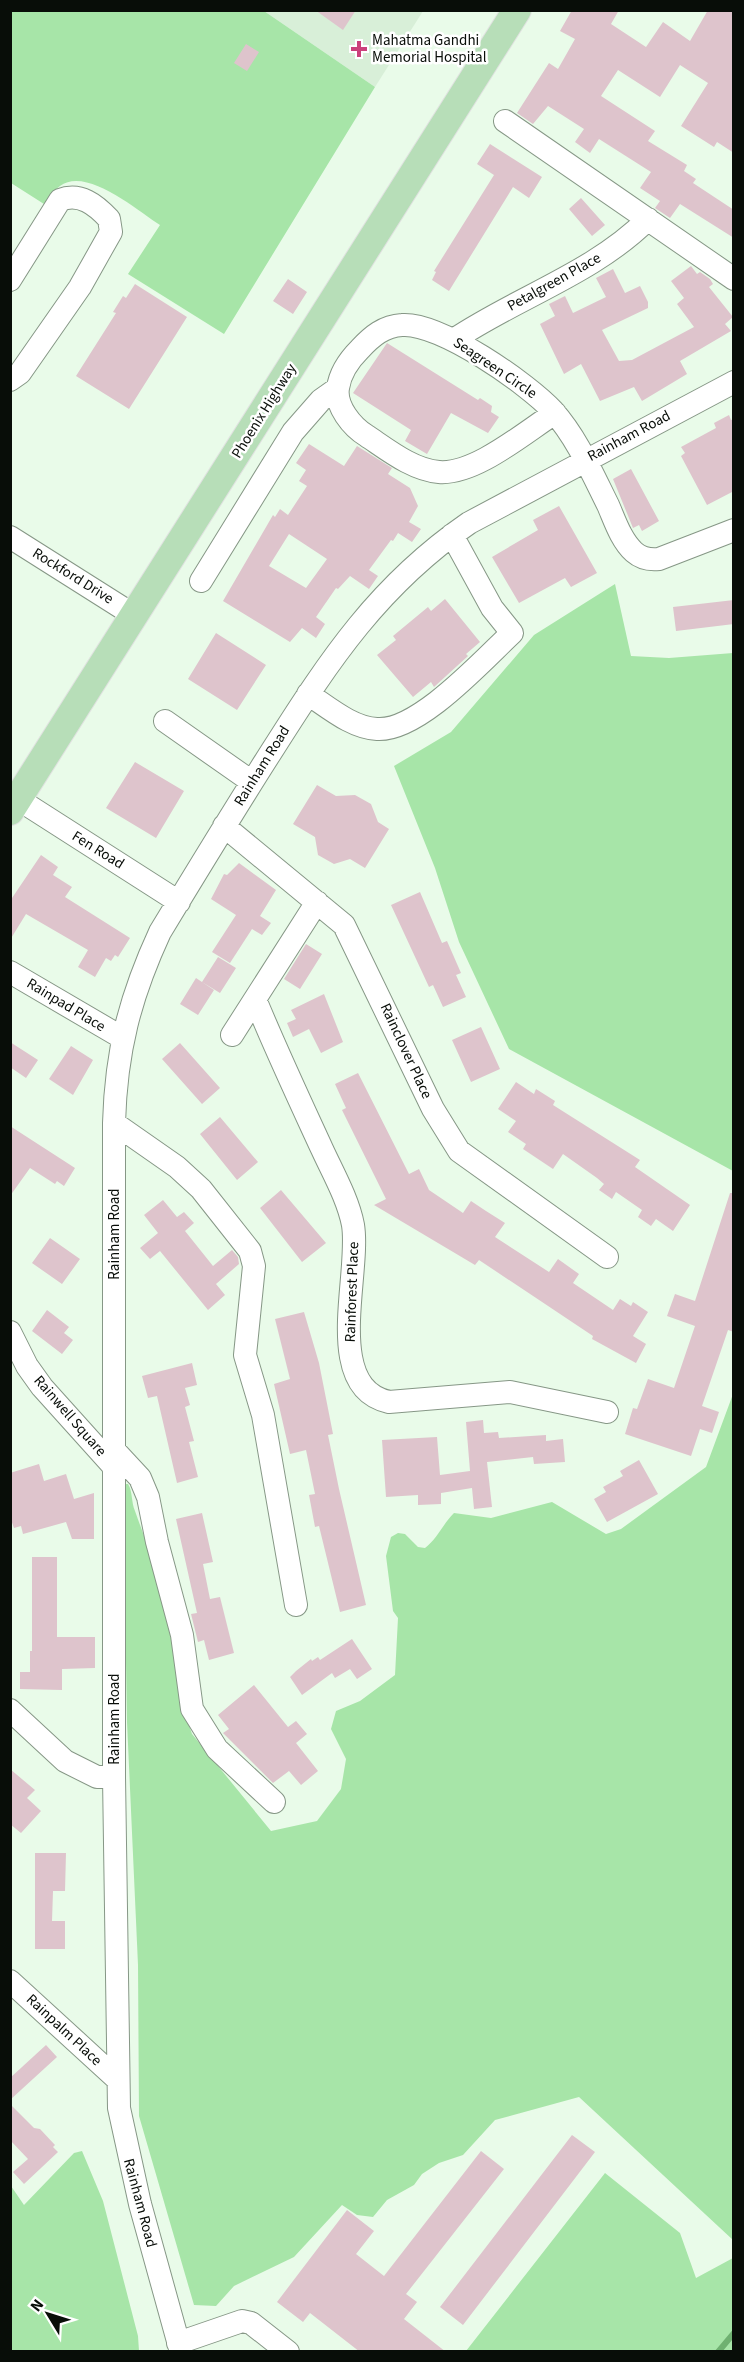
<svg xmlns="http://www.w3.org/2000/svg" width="744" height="2362" font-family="'Source Sans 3',sans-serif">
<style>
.built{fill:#d8efd8}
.green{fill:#a7e5a8}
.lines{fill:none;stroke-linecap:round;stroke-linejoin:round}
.stream{stroke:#6fb171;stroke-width:6}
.building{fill:#dec4cc;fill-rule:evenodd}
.minor-casing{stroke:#869786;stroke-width:24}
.major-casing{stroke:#e1e2e1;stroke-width:30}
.minor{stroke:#fff;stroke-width:22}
.major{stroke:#b7deb8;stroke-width:28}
.poi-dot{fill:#cb417b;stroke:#fff;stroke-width:2}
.labels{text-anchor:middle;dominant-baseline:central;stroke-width:5;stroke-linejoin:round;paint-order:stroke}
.poi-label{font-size:15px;fill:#080d08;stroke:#fff;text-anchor:start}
.street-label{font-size:15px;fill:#080d08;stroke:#fff}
</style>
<rect width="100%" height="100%" fill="#e9fbe9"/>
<!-- built -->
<path class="built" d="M264,11H423L375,87Z"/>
<!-- green -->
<path class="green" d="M10,11H264L375,87L224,334L128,274L160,225C137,210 86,166 60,186C54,190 49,198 44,204L11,183Z
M615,584L631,656L669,658L733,653V1171L509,1049L459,942L435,868L394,766L451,732L534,635Z
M733,1394V2240L579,2097L495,2120L463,2155L439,2163L422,2174L414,2185L387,2200L373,2217L357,2215L342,2205L294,2257L234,2286L216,2306L194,2305L139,2116L138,1965L127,1722L123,1484H128C133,1492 131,1502 135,1511C148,1548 164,1586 171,1625C177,1662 179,1699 192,1734L271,1831L317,1821L341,1789L346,1759L331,1729L336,1711L360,1701L395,1675L398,1618L393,1611L386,1556L391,1537L398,1533L405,1534L418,1547L425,1548C437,1539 443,1524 454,1513L491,1518L552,1502L606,1534L621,1529L706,1467Z
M82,2151L103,2201L138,2336L139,2351H11V2186L24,2205L74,2153Z
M605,2173L680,2233L696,2278L733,2258V2351H466Z"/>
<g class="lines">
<!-- stream -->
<path class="stream" d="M718,2352L734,2333"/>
</g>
<!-- building -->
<path class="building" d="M315,10H356L343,30Z
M572,10H619L611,24L646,47L663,22L690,41L708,10H734V153L717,142L714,147L681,126L708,83L680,65L660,97L618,70L601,96L655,131L648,141L687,165L684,171L696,179L693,183L734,210V238L680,204L670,218L655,208L660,201L640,188L651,172L599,139L590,153L575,142L584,129L548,106L533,124L517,113L549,63L558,69L575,39L560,31Z
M246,44L259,52L247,71L234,63Z
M490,144L542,177L529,198L513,187L449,291L432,280L436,272L434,271L494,175L477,164Z
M581,198L605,225L592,236L569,209Z
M691,266L697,274L700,272L710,279L713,284L709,287L733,317L725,324L731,331L680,361L687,374L642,401L634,387L600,401L581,364L564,374L540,324L555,316L549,304L565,296L573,313L606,297L596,278L613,269L625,293L640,286L648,302V308L602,330L619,361L632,360L694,327L677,304L684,298L671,281Z
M288,279L307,292L293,314L273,301Z
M135,284L187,317L129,409L76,376L116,313L113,312L123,296L126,298Z
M387,343L478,400L480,398L492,406L491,412L499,417L488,433L451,413L427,454L405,441L411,430L353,393Z
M729,415L731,420L734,419V491L707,505L681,456L685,453L681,447L716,428L714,423Z
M309,444L344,466L357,446L392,468L388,474L410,488L418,506L409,522L421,529L412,542L398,533L393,541L391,540L369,570L378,576L369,589L350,576L338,589L336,588L316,617L325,624L316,638L302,628L290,642L223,601L273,515L275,517L280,509L288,515L307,486L299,481L306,470L296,463ZM289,534L327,559L306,588L269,566Z
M631,469L659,521L642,531L639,525L633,528L613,479Z
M559,506L597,573L571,587L565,578L519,603L492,557L538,530L533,520Z
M445,599L480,642L466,654L468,656L434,687L431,682L413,697L377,655L396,640L393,636L428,607L431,611Z
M734,600V624L676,631L673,607Z
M216,633L266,665L237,710L188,679Z
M135,762L184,791L156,838L106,808Z
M317,785L336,796L355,795L371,804L378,822L389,829L365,868L350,859L334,864L318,855L315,837L293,824Z
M41,855L58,867L53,875L72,887L65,897L130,938L118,957L115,955L111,961L106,958L95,977L78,967L88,950L26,914L10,940V901Z
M239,863L276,890L260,916L271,923L262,935L252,929L230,963L212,952L236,915L211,899L224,874L227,875Z
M420,892L442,943L447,941L461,973L456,975L466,997L443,1007L433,985L429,987L391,905Z
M306,944L322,954L300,989L284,979Z
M218,957L236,968L220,993L202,982Z
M196,978L214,990L198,1015L180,1004Z
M324,994L343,1042L321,1053L309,1029L293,1037L287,1023L296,1019L291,1010Z
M481,1027L500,1069L471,1082L452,1040Z
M10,1042L38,1060L26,1078L10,1067Z
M180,1043L220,1088L202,1104L162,1059Z
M71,1046L93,1060L73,1095L49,1079Z
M358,1073L409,1174L419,1169L429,1190L463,1213L471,1201L486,1211L505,1223L495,1237L549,1272L558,1259L579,1274L573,1283L613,1310L620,1299L631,1306L633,1302L648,1312L633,1336L646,1344L636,1363L592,1339L593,1336L479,1260L475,1265L374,1205L386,1199L342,1110L346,1108L335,1084Z
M516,1082L534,1094L536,1089L555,1101L553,1105L640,1160L635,1167L690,1205L673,1231L656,1219L651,1226L638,1217L642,1210L616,1192L612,1199L599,1190L604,1184L597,1178L563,1154L553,1169L523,1149L526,1144L508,1132L516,1121L498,1109Z
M220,1117L258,1162L237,1180L200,1134Z
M10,1126L75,1168L64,1186L57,1181L55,1184L30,1168L10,1196Z
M281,1190L326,1243L302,1262L260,1208Z
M730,1193H734V1332L728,1330L702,1406L719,1412L712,1433L700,1429L691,1456L625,1434L633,1408L637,1409L648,1379L674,1388L695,1326L667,1316L675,1294L695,1301Z
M163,1200L177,1217L184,1212L194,1223L185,1231L213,1266L232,1250L238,1257L239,1264L216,1284L225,1295L208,1310L160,1251L150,1259L140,1248L158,1233L144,1215Z
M50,1238L80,1259L62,1284L32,1263Z
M47,1310L69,1327L64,1333L73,1340L62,1354L32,1331Z
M304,1312L319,1363L333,1434L328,1435L339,1489L366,1605L340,1612L319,1526L315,1527L309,1495L315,1494L306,1450L290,1454L274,1384L290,1379L275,1319Z
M192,1363L197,1385L185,1388L190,1405L185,1407L194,1441L189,1442L198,1477L177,1483L157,1396L148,1398L142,1376Z
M483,1420L484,1433L498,1432L499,1438L546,1435V1441L563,1439L565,1462L534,1464L533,1457L487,1462L492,1507L474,1509L472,1488L441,1493V1504L418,1505V1495L386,1497L382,1440L437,1437L440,1475L470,1471L466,1422Z
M639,1460L658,1494L607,1522L594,1499L606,1492L603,1487L623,1476L620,1471Z
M39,1464L44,1481L66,1474L74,1499L94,1493V1539H72L66,1522L23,1534L21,1526L14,1528L10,1517V1473Z
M202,1513L213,1562L203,1564L210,1599L220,1597L234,1653L209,1660L204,1640L198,1642L191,1614L197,1613L176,1519Z
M32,1557H57V1637H95V1668L62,1669V1690L20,1689V1672H30V1651H32Z
M352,1639L372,1669L357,1679L350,1669L335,1678L332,1673L302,1695L290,1677L296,1671L311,1659L312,1661L318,1657L320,1660Z
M254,1685L288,1727L296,1721L307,1734L296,1743L318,1771L301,1785L289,1771L273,1783L223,1733L229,1729L218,1715Z
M10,1769L35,1790L27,1798L41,1811L21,1833L10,1824Z
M35,1853H66L65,1891H53L52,1921H65V1949H35Z
M46,2045L57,2057L10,2100V2078Z
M10,2104L34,2128L40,2129L55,2145L53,2147L58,2152L24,2184L13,2172L28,2159L10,2140Z
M572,2135L595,2152L463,2325L440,2307Z
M481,2151L504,2169L406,2294L417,2302L404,2319L446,2352H360L310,2313L303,2322L277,2302L347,2210L374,2231L356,2254L384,2276Z"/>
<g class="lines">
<defs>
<path id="minor" d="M505,121L734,279
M10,280L60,200C80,192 96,205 109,219L111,232L80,287L20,373L10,380
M455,339C518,297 594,273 648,219
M555,413C525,432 475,475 439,472C413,470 388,450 367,436C352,427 335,406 338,388C340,373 350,359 360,349C372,336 384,326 402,325C440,322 528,384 553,411C577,438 592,473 608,505C615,521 621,540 634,552C642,559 650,560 659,559L734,530
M10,537L135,616
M201,581L293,432L321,400L338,388
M308,694C328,707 352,728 377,729C418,732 482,661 512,633L492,608L452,535
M165,721L252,782
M18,799L179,902
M224,826L344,925L433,1109L459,1151L607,1257
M10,972L121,1037
M255,999C276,1050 299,1099 322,1149C333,1173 348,1199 353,1225C361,1274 322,1387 389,1402L510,1392L607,1412
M232,1035L317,902
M114,1123L177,1167L201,1189L250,1251L254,1266L245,1355L263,1415L296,1605
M10,1332L27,1366L42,1387L114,1467
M114,1450L140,1478L148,1497L157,1542L182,1635L192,1709L217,1749L274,1802
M10,1710L65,1761L97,1777H114
M10,1981L118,2080
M178,2343L242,2321L251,2323L288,2352
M181,2352L140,2204L119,2108L114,1777V1123C116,1051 130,997 160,932C197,871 234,810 273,749C330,659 379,585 469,523L734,382"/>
<path id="major" d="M10,811L517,10"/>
</defs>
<!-- minor casing -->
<use href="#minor" class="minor-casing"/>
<!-- major casing -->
<use href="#major" class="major-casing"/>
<!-- minor -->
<use href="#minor" class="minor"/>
<!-- major -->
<use href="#major" class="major"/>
</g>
<!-- markers -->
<path class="poi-dot" d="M356 40h6v6h6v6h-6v6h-6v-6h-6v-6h6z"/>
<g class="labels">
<!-- poi labels -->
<g class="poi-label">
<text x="372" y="40">Mahatma Gandhi<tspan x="372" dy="17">Memorial Hospital</tspan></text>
</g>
<!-- street labels -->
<g class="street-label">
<text transform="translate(554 282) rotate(-29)">Petalgreen Place</text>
<text transform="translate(495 368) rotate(34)">Seagreen Circle</text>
<text transform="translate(264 411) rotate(-58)">Phoenix Highway</text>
<text transform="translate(629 436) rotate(-28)">Rainham Road</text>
<text transform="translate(73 576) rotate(32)">Rockford Drive</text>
<text transform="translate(262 766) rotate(-58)">Rainham Road</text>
<text transform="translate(98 850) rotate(32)">Fen Road</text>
<text transform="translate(66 1005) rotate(31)">Rainpad Place</text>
<text transform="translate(406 1051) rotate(65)">Rainclover Place</text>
<text transform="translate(114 1234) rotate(-90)">Rainham Road</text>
<text transform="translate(352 1292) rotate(-88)">Rainforest Place</text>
<text transform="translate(70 1416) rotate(49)">Rainwell Square</text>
<text transform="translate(114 1719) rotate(-90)">Rainham Road</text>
<text transform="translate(64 2030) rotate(43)">Rainpalm Place</text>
<text transform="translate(140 2203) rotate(75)">Rainham Road</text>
</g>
</g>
<!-- border -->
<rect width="744" height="2362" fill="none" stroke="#080d08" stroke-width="24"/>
<!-- north arrow -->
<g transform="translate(48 2314) rotate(308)" stroke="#ffffff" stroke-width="4.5" paint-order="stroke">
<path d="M0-4.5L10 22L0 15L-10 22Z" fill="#080d08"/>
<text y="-9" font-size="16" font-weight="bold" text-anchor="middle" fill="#080d08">N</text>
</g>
</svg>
